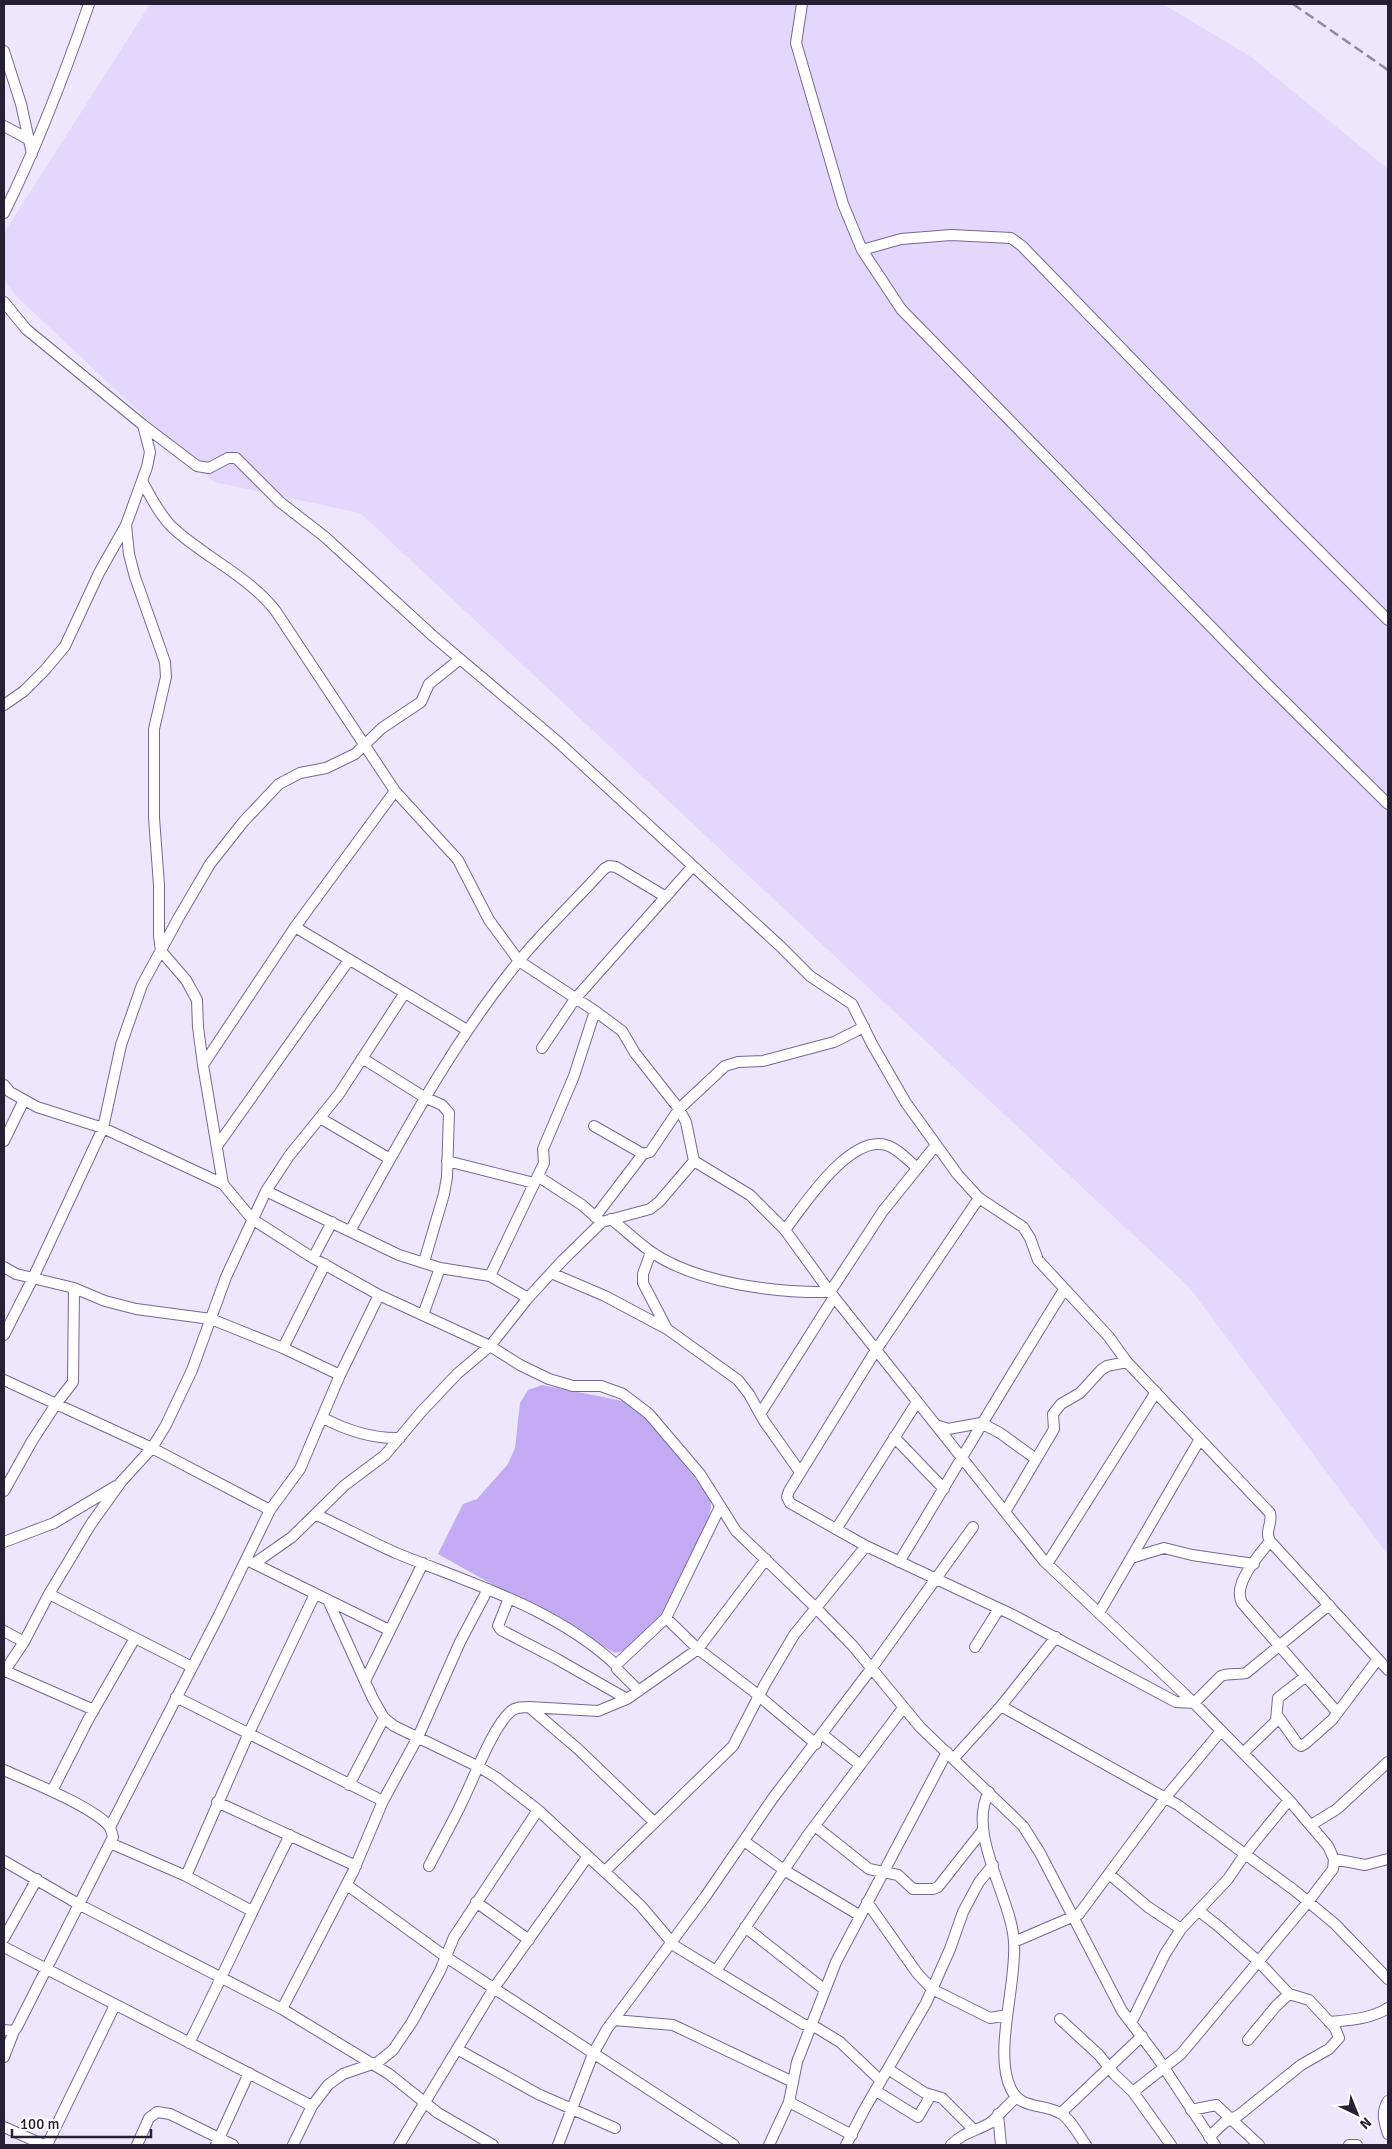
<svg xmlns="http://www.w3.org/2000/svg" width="1392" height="2149" font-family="Signika,sans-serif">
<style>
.built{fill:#e3d7fd}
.green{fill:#c3abf3}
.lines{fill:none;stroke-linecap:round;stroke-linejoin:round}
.minor-casing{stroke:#776797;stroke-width:12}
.minor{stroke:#fff;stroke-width:10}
.rail{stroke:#918ba0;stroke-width:2.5;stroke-dasharray:10 5;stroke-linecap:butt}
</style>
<rect width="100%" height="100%" fill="#ede7fd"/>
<!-- built -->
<path class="built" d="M150,4H1163L1250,56L1388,169V1555L1189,1287L360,513L214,482L15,295L4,280V233Z"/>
<!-- green -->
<path class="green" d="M542,1385L623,1401L641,1411L710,1497L711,1507L707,1524L693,1556L659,1618L627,1650L615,1653L438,1554L463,1504L477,1499L508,1464L515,1448L520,1403L528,1390Z"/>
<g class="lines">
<defs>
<path id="minor" d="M802,4L796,43L843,204L862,250L901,309L1262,679L1388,804
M4,51L21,104L32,154
M4,126L28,139
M4,213C38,145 64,76 89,4
M862,250L901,239L951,235L1011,238L1022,246L1285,517L1388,620
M4,302L26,329L143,425L197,466L209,468L228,458H236L280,502L325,537L433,636L557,741L780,946L810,976L852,1004L872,1044L906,1103L958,1175L979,1198L1023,1227L1030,1238L1038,1260L1109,1337L1127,1362L1270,1513C1273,1524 1264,1531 1270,1541L1388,1670
M142,481C151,497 159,514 172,527C204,557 247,575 275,610L395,791L458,860L489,920L519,961L595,1011L622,1031L635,1053L679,1109L686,1122L694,1161L750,1195L785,1230L830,1292L1044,1561L1194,1703L1289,1800L1328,1846L1334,1859L1333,1869L1308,1902L1181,2054L1133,2092
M126,525L129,554L135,577L165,662L166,677L154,729V818L159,885V936L161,951L186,980L197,1000L198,1027L203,1065L223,1184
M4,705L24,691L45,670L65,646L99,573L126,525L147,467L150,452L143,425
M295,927L467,1030
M542,1048L575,999L693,866
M362,1058L424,1097L442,1105L449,1113L447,1177L444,1194L424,1262
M203,1065L295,927L395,791
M4,1085L10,1092L37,1107L103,1128L223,1184L252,1219L313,1258L379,1295L490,1346L520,1365L549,1379L573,1386H601L623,1394L649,1414L700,1474L736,1531L817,1609L853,1646L920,1727L1023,1826L1040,1853L1122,2011L1157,2057L1215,2145
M320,1118L390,1159
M594,1126L643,1154L650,1152L679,1109L725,1066L738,1062L763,1061L834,1042L864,1027
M4,1141L24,1100
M217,1146L349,960
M447,1161L534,1183
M539,1177L582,1205L599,1220
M266,1191L399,1255L440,1268L490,1276L528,1298
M979,1198L876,1350L789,1491L787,1497L790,1503L866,1546L1013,1615L1176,1702L1194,1703L1221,1676C1228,1673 1238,1675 1246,1673L1329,1605
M595,1217L643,1154
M611,1219C624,1229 636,1241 650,1251C695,1283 775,1293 830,1292L883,1211L936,1145
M785,1230C804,1205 849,1135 886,1145C897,1148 909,1161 917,1168
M350,1231C402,1138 451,1044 519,961C545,929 576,900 604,869L609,866L616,867L666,897
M651,1252L643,1274V1283L667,1329L738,1380L749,1394L764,1421L800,1472
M313,1258L332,1222
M4,1267L16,1274L74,1288L105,1301L136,1309L211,1319L283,1348L340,1375
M551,1273L605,1296L667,1329
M490,1276L544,1163L543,1149L574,1076L595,1011
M423,1315L440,1268
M4,1335L33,1278L103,1128L121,1045L142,985L179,917L210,864L244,821L279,784L300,773L326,768L355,754L382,728L421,702L429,684L460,659
M283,1348L325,1264
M4,1380L152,1448L270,1510
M760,1414L834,1297
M323,1418C348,1431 372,1439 400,1438
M936,1425L948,1429L981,1423L1000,1433L1036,1459
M894,1437L944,1489
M4,1491L32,1441L56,1404L73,1382L74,1288
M1005,1512L1054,1429L1053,1414L1061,1404L1080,1393L1101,1370L1107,1366L1127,1362
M317,1515C343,1527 369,1541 396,1553C472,1584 555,1608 616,1665L666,1618L720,1507
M837,1528L917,1402
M1270,1541C1258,1557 1232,1584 1242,1603L1337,1712
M4,1542L54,1523L116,1486
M1131,1558L1164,1548L1192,1555L1254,1564
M251,1562L389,1630
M899,1562C954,1472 1007,1380 1064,1290
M255,1563L292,1537L345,1485L385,1455L422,1411L457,1374L490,1346L528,1298L563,1260L602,1222L650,1209L659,1202L694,1161
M1047,1564L1156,1392
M49,1594L192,1667
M509,1598L498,1626L501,1630L555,1658L627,1699
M328,1600L373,1699L384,1718L394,1726L479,1767L497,1778L538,1810L619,1885L641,1906L675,1946L803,2024L817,2028L840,2042L881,2081
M1099,1613L1200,1439
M666,1618L698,1649L753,1691L816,1744
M4,1631L24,1642
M975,1647L999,1609
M616,1665L617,1669L639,1691
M5,1671L94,1710
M4,1672L24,1642L49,1594L91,1524L121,1482L152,1448L166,1425L192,1370L226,1277L266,1191L289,1156L339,1094L404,994
M365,1681L423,1563
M176,1697L383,1801
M1001,1706L1178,1805L1294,1890L1335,1924L1388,1979
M529,1707L578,1749L654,1822
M1277,1715L1297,1743L1301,1746L1306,1743L1332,1720L1378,1659
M822,1734L859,1764
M1243,1753L1276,1721L1278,1698L1306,1676
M954,1758L1001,1706L1056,1637
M4,1770C30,1782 92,1806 109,1826C111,1829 112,1833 113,1837L17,2027L14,2031L4,2030
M349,1785L384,1718
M52,1791L88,1720L135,1638
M989,1792C966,1833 1012,1899 1014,1942C1017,1984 993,2053 1011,2089C1021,2110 1043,2103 1060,2113C1071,2119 1079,2136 1086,2145
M217,1802L356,1866
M1311,1825L1337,1809L1388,1762
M815,1826L869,1869L898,1875L913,1889H933L938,1887L983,1830
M110,1827L219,1615L270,1510L300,1469L340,1375L379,1295
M744,1841L784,1870L859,1915
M110,1843L186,1876L252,1911
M1334,1859L1365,1865L1388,1859
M4,1861L80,1905L282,2009L389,2074L438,2113L493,2145
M429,1866C440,1844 453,1822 463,1800C475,1776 492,1728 511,1711C516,1707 523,1707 529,1707L598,1711L627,1699L698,1649L766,1559
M605,1871L733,1746L765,1684L794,1635L866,1546
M1109,1874L1148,1907L1181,1929
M186,1876L248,1735L315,1594
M347,1885L446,1957L734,2145
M476,1902L529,1940
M867,1902L917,1973L932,1989L990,2018L1007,2015
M1199,1911L1217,1925L1259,1962L1289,1994L1309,2000L1335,2028L1339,2038L1329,2049L1301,2065L1239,2115L1225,2122L1209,2137
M745,1927L825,1990
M4,1938L37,1879
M1014,1942L1079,1914L1165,1798L1221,1731
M4,1947L312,2106
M716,1971L807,1836L903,1708
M282,2009L353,1872L383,1801L418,1737L460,1642L488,1589
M1060,2019L1099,2055L1115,2075L1133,2092L1171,2145
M614,2020L673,2025L793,2082
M1329,2022C1349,2020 1371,2019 1388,2008
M1131,2023L1165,1954L1181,1929L1228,1879L1245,1854L1289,1800
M1248,2040L1276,2006L1289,1994
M189,2043C224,1974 255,1904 290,1835
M457,2049L538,2094L615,2128
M4,2057L14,2031
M888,2069L925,2093L942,2098L973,2129
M876,2091L918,2117L931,2095
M1388,2101C1381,2112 1384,2122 1388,2134
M789,2102L852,2135
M1191,2110L1216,2105L1259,2145
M1061,2113L1142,2036
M998,2114L1001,2145
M4,2127L44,2145
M47,2145L115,2005
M137,2145L149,2118L157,2112L170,2114L233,2145
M216,2145L249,2073
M293,2145L312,2106L328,2085L343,2074L378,2062L393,2050L412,2022L440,1971L454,1937L538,1810
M399,2145L494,1988L588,1856
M558,2145L593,2054L607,2029L705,1897L773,1798L871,1669L973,1527
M769,2145L789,2102L797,2062L836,1962L947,1752
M846,2145L864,2110L926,2003L950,1949L963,1912L979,1882L993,1865
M951,2145C962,2133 976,2131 990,2123C996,2119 1008,2104 1016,2098
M1349,2145H1357"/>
</defs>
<!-- minor casing -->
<use href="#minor" class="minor-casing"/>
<!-- minor -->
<use href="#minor" class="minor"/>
<!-- rail -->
<path class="rail" d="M1293,4L1388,70"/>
</g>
<!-- border -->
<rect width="1392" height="2149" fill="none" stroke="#262034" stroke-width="10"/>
<!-- north arrow -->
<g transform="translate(1357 2114) rotate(137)" stroke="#ffffff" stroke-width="4" paint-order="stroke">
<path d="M0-4L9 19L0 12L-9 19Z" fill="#262034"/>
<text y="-8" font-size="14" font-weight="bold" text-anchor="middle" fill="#262034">N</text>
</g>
<!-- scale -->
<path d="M12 2129v8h139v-8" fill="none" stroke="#262034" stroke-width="2.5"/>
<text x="20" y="2129" font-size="15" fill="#262034" stroke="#ffffff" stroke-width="4" paint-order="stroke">100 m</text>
</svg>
